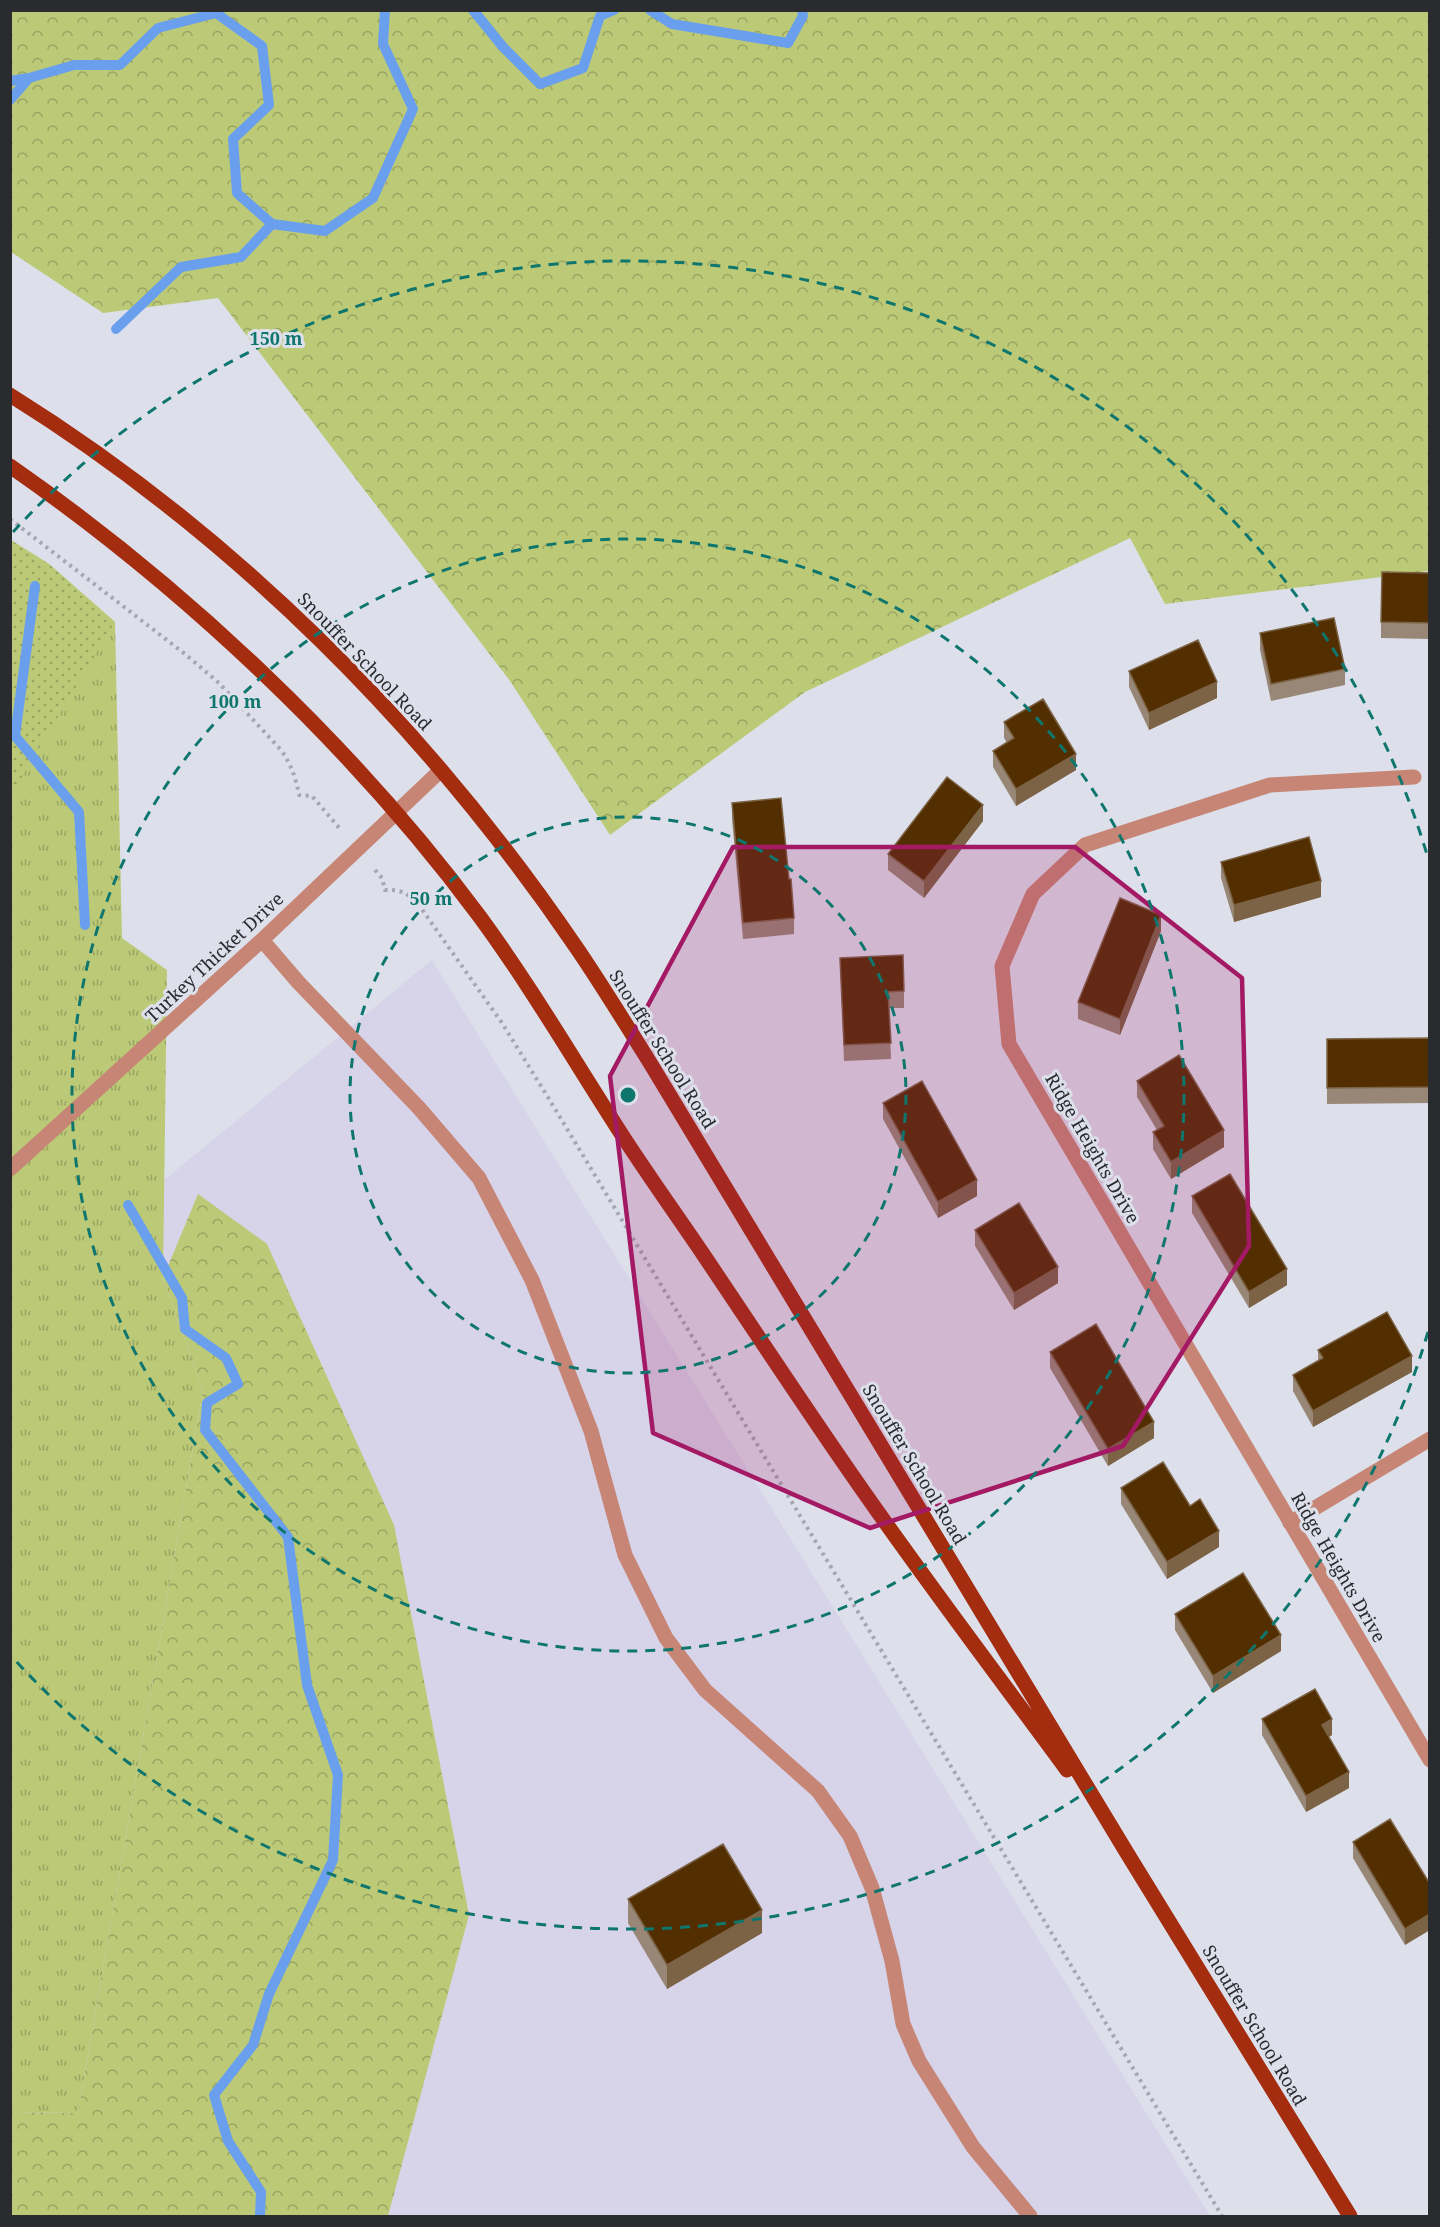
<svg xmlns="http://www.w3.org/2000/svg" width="1440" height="2227" font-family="'Noto Serif',serif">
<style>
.education{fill:#d7d3e9}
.grass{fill:url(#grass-tufts)}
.forest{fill:url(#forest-crowns)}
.park{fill:url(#park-dots)}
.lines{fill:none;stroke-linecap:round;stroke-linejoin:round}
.stream{stroke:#6a9fee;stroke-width:10}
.path{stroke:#a5a7b0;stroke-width:4;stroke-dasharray:3 4.5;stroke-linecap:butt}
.minor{stroke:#c78575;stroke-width:15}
.major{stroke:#a42c0f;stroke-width:15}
.wall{fill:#988776}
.shaded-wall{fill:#7c6346}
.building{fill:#532e00;stroke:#7c6346;stroke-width:1.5}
.marked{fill:#a31963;fill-opacity:0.2;stroke:#a31963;stroke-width:4.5;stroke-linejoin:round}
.ring{fill:none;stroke:#0f766e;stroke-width:3;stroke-dasharray:10 8}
.labels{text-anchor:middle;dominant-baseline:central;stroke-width:6;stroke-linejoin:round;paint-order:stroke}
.street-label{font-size:18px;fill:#2a2b2f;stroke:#dde0eb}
.centre{fill:#0f766e;stroke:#dde0eb;stroke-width:3}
.ring-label{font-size:18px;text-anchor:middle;font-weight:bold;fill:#0f766e;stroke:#dde0eb;stroke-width:6;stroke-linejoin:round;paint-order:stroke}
</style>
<defs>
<pattern id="grass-tufts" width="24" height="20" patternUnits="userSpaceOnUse" patternTransform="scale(1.5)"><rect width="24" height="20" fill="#bcca77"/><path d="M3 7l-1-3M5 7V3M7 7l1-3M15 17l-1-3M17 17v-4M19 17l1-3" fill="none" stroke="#99a462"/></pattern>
<pattern id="forest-crowns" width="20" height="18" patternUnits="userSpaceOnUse" patternTransform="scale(1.5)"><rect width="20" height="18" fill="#bcca77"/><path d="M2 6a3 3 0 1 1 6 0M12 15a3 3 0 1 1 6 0" fill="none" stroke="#99a462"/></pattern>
<pattern id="park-dots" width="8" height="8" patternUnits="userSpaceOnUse" patternTransform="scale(1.5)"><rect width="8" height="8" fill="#bcca77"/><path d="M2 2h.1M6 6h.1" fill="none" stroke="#99a462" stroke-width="1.8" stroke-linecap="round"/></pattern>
</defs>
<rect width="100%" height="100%" fill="#dde0eb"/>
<!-- education -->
<path class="education" d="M432,960L1210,2216H11V1310L17,1301Z"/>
<!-- grass -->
<path class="grass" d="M10,540L49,564L115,622L122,938L167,970L163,1278L203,1390L78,2113L10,2112Z"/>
<!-- forest -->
<path class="forest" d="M10,11H1429V571L1165,604L1130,538L805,692L610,835L510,681L218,298L103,313L11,252Z
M198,1194L267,1244L394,1525L469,1915L388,2216H11V2112L78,2113L203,1390L163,1278Z"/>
<!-- park -->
<path class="park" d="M11,540L49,564L115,622L11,795Z"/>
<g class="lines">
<!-- stream -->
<path class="stream" d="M473,10L503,47L540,84L583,68L600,16L614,10
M650,10L672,24L788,43L803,16L802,10
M10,81L29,78
M10,100L29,78L74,65H120L158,28L216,13L262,46L269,105L233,139L237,193L272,224L325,231L373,198L413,109L383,44L385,10
M116,329L181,267L241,257L272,224
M35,586L15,736L79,812L85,925
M128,1205L182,1298L185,1329L226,1358L238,1384L207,1403L205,1430L288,1537L307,1685L338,1775L333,1860L269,1994L253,2045L214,2095L228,2141L261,2192L260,2216"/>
<!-- path -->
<path class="path" d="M10,519L185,654L219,683L281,750C291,764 296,778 299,795L312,796L341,830
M375,870L382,878L385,890C403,889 410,895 421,908L502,1023L549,1099L1222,2216"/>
<!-- minor -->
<path class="minor" d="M1414,777L1270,785L1085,845L1033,894L1002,966L1009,1044L1430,1760
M262,940L298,982L419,1108L479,1178L532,1280L591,1431L625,1555L666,1638L705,1690L818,1791L850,1836L872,1888L892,1961L903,2024L919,2061L973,2147L1030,2216
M10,1169L262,940L441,770
M1290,1523L1430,1439"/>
<!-- major -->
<path class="major" d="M10,395C236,536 426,727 576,947C602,985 627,1026 652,1066L1127,1853L1350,2216
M10,466C184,587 354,747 480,917C532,988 576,1064 624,1138C650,1178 678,1217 705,1257C754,1330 802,1403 852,1475C921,1575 995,1672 1067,1770"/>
</g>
<!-- wall -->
<path class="wall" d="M1430,573V639L1381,638V622Z
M1260,633L1345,669V685L1271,701L1260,650Z
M1129,671L1217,698L1149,730L1129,687Z
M1004,722L1076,770L1016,806L993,767V751L1007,743L1004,738Z
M732,803L789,879L794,918V934L743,939L732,819Z
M983,821L924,898L888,870V854Z
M1221,862L1321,897L1234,922L1221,878Z
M1161,931L1120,1035L1078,1019V1002Z
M840,958L904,991V1008H889L891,1059L844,1061Z
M1430,1038V1103L1327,1104V1039Z
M1137,1081L1224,1147L1171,1179L1153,1149V1132L1157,1130L1137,1097Z
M883,1103L977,1196L938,1218L883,1119Z
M1192,1196L1287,1285L1249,1308L1192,1213Z
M975,1230L1058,1283L1014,1310L975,1246Z
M1318,1350L1412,1372L1313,1427L1293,1391V1375L1318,1360Z
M1050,1352L1154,1438L1108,1466L1050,1368Z
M1121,1488L1190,1506L1219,1547L1167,1579L1121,1504Z
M1175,1614L1281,1651L1213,1693L1175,1630Z
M1262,1719L1332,1735L1329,1737L1349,1788L1306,1812L1262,1735Z
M1353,1842L1430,1884L1405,1945L1353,1858Z
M628,1899L762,1933L667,1989L628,1923Z"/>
<!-- shaded-wall -->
<path class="shaded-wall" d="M1217,682V698L1149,730V713Z
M1076,754V770L1016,806V789Z
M983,805V821L924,898V881Z
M1321,881V897L1234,922V905Z
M1161,915V931L1120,1035V1019Z
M1224,1130V1147L1171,1179V1162Z
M977,1180V1196L938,1218V1202Z
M1058,1267V1283L1014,1310V1293Z
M1287,1269V1285L1249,1308V1292Z
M1412,1356V1372L1313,1427V1411Z
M1154,1422V1438L1108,1466V1449Z
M1219,1531V1547L1167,1579V1562Z
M1281,1635V1651L1213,1693V1676Z
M1332,1719V1735L1322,1741V1725Z
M1349,1772V1788L1306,1812V1796Z
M762,1910V1933L667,1989V1965Z
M1430,1914V1930L1405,1945V1929Z"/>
<!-- building -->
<path class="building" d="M1382,572L1430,573V623L1381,622Z
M1334,618L1345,669L1271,684L1260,633Z
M1198,640L1217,682L1149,713L1129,671Z
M1043,699L1076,754L1016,789L993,751L1014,738L1004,722Z
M947,777L983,805L924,881L888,854Z
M781,798L789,879H791L794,918L743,923L732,803Z
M1309,837L1321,881L1234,905L1221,862Z
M1120,898L1161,915L1120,1019L1078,1002Z
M903,955L904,991L888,992L891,1043L844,1045L840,958Z
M1430,1038V1087L1327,1088V1039Z
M1179,1055L1224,1130L1171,1162L1153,1132L1164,1126L1137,1081Z
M922,1081L977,1180L938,1202L883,1103Z
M1230,1174L1287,1269L1249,1292L1192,1196Z
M1019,1203L1058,1267L1014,1293L975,1230Z
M1387,1312L1412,1356L1313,1411L1293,1375L1323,1358L1318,1350Z
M1096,1324L1154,1422L1108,1449L1050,1352Z
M1163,1462L1190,1506L1200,1499L1219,1531L1167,1562L1121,1488Z
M1243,1573L1281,1635L1213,1676L1175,1614Z
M1315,1689L1332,1719L1322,1725L1349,1772L1306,1796L1262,1719Z
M1390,1819L1430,1884V1914L1405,1929L1353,1842Z
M723,1844L762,1910L667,1965L628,1899Z"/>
<!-- marked area -->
<path class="marked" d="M733,847H1075L1242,978L1249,1246L1123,1446L870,1528L653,1433L610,1076Z"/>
<!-- distance rings -->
<g class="ring">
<circle cx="628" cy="1095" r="278"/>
<circle cx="628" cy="1095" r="556"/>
<path d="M1428 1332A834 834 0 0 1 13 1658M13 532A834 834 0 0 1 1428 858"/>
</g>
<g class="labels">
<!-- street labels -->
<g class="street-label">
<text transform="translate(365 661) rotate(46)">Snouffer School Road</text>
<text transform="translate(214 957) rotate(-43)">Turkey Thicket Drive</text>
<text transform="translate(663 1049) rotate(58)">Snouffer School Road</text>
<text transform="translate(1093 1148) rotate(60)">Ridge Heights Drive</text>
<text transform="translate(915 1464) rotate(59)">Snouffer School Road</text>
<text transform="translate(1339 1567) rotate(60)">Ridge Heights Drive</text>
<text transform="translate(1255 2025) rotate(59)">Snouffer School Road</text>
</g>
</g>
<circle cx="628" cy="1095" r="9" class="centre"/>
<g class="ring-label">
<text x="276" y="345">150 m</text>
<text x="235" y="708">100 m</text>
<text x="431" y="905">50 m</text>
</g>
<!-- border -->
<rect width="1440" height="2227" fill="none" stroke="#2a2b2f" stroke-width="24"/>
</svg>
